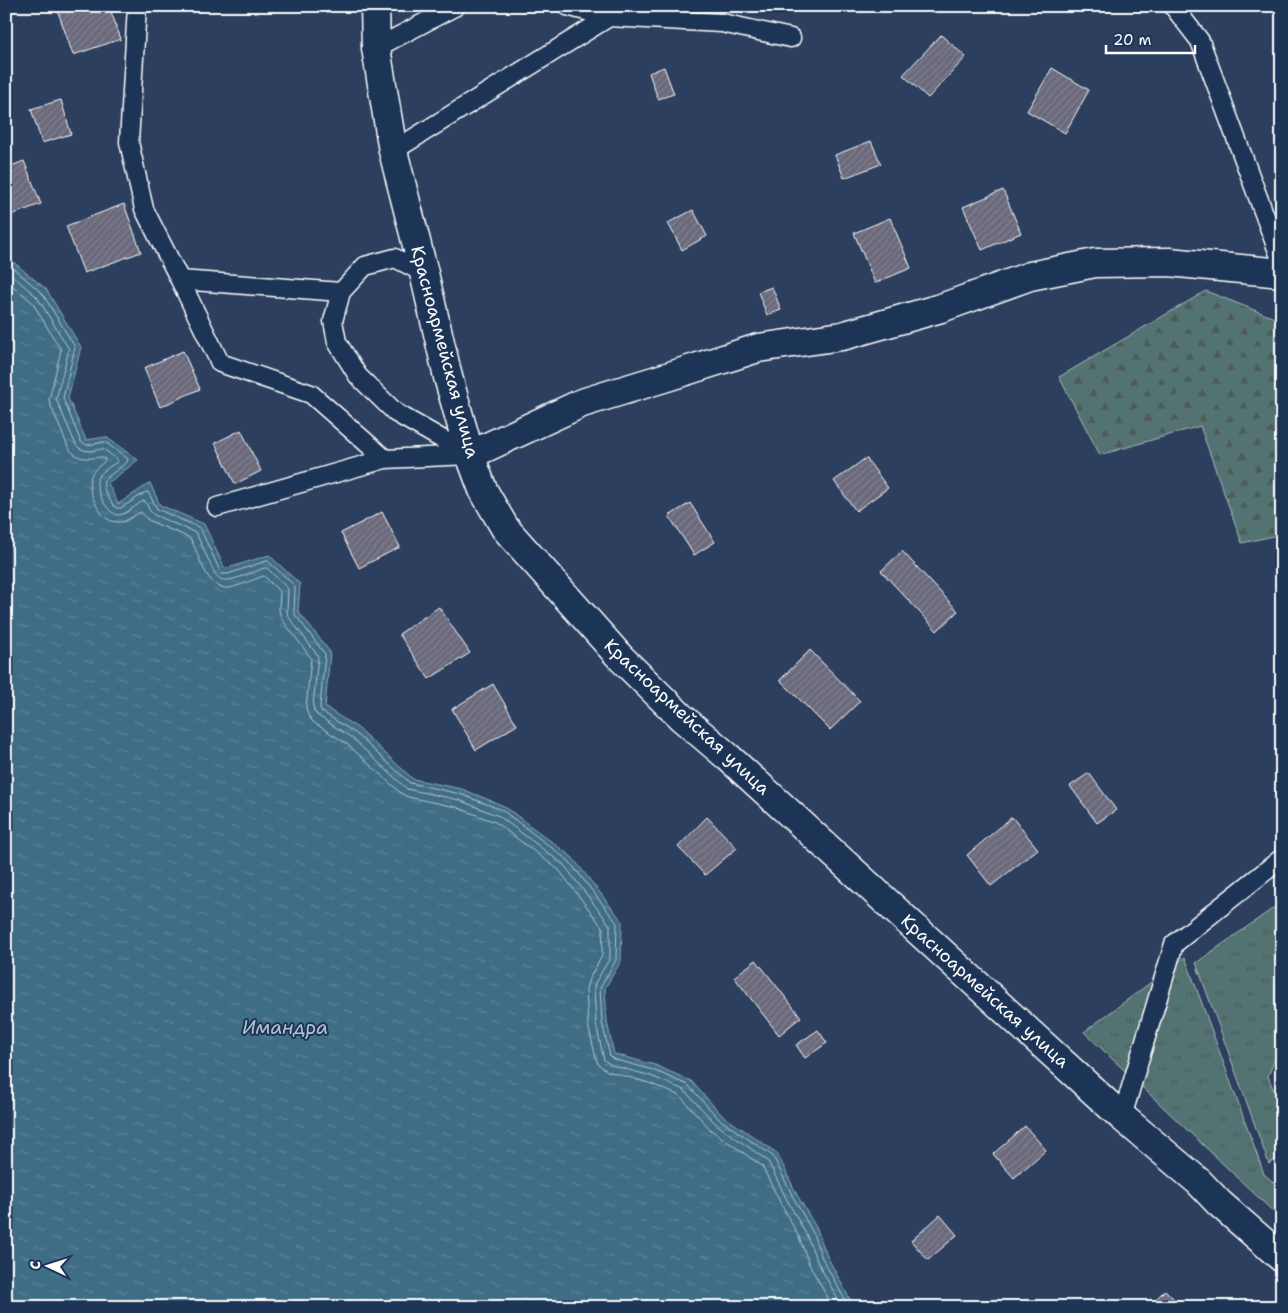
<svg xmlns="http://www.w3.org/2000/svg" width="1288" height="1313" font-family="'Shantell Sans',sans-serif">
<style>
.grass{fill:url(#grass-tufts);stroke:#a9b9b8}
.forest{fill:url(#forest-firs);stroke:#a9b9b8}
.water{fill:url(#water-ripples);stroke:#8da7b6}
.lines{fill:none;stroke-linecap:round;stroke-linejoin:round}
.shore{stroke:#b3c5cf;stroke-width:1}
.building{fill:url(#building-hatch);stroke:#fff}
.service-casing{stroke:#fff;stroke-width:21}
.minor-casing{stroke:#fff;stroke-width:31}
.tertiary-casing{stroke:#fff;stroke-width:31}
.service{stroke:#1d3557;stroke-width:18}
.minor{stroke:#1d3557;stroke-width:28}
.tertiary{stroke:#1d3557;stroke-width:28}
.labels{text-anchor:middle;dominant-baseline:central;stroke-width:4;stroke-linejoin:round;paint-order:stroke}
.street-label{font-size:18px;fill:#fff;stroke:#1d3557}
.water-label{font-size:19px;font-style:italic;fill:#b3c5cf;stroke:#1d3557}
</style>
<defs>
<pattern id="grass-tufts" width="24" height="20" patternUnits="userSpaceOnUse" patternTransform="scale(1.25)"><rect width="24" height="20" fill="#537372"/><path d="M3 7l-1-3M5 7V3M7 7l1-3M15 17l-1-3M17 17v-4M19 17l1-3" fill="none" stroke="#4e5a59"/></pattern>
<pattern id="forest-firs" width="22" height="20" patternUnits="userSpaceOnUse" patternTransform="scale(1.25)"><rect width="22" height="20" fill="#537372"/><path d="M5 1l3.5 6h-7zM16 11l3.5 6h-7z" fill="#4e5a59"/></pattern>
<pattern id="water-ripples" width="26" height="14" patternUnits="userSpaceOnUse" patternTransform="scale(1.25)"><rect width="26" height="14" fill="#416d86"/><path d="M2 4q2-2 4 0t4 0M15 11q2-2 4 0t4 0" fill="none" stroke="#5e8398"/></pattern>
<pattern id="building-hatch" width="6" height="6" patternUnits="userSpaceOnUse" patternTransform="scale(1.25)"><rect width="6" height="6" fill="#6a697b"/><path d="M-1 1l2-2M0 6l6-6M5 7l2-2" fill="none" stroke="#80808f"/></pattern>
</defs>
<rect width="100%" height="100%" fill="#2c3f5e"/>
<filter id="ink" filterUnits="userSpaceOnUse"><feTurbulence type="fractalNoise" baseFrequency=".02" numOctaves="2"/><feDisplacementMap in="SourceGraphic" scale="10" xChannelSelector="R" yChannelSelector="G"/><feConvolveMatrix kernelMatrix="1 2 1 2 8 2 1 2 1" color-interpolation-filters="sRGB"/></filter>
<g filter="url(#ink)">
<!-- grass -->
<path class="grass" d="M1282,902V1043L1268,1076L1279,1104L1282,1106V1155L1269,1164L1196,963Z
M1185,957L1264,1174L1282,1190V1220L1084,1032Z"/>
<!-- forest -->
<path class="forest" d="M1206,291L1282,321V534L1242,543L1200,426L1100,455L1059,377Z"/>
<!-- water -->
<path class="water" d="M6,256L46,289L81,347L68,398L86,440L106,437L138,460L108,483L118,504L150,483L160,505L204,524L225,569L269,555L300,584L298,611L330,652L325,707L359,729L413,779L462,789L504,806L572,857L622,921L621,961L605,988L607,1022L614,1054L655,1065L691,1081L722,1115L777,1153L797,1195L817,1229L827,1256L854,1307H6Z"/>
<g class="lines">
<!-- shore -->
<path class="shore" d="M6,262L42,293L75,347L63,398L81,442L87,445L105,442L128,459L127,462L105,479C100,487 109,499 114,506L117,508H121L146,492H148L157,509L200,528L220,571L223,574H228L266,561H268L295,586L294,613L325,654L320,706L321,711L355,733L410,783L460,794L502,810L569,861L617,923L616,960L600,988L602,1023L610,1056L613,1059L653,1070L688,1085L719,1119L773,1156L793,1197L812,1231L822,1258L849,1307
M6,270L37,297L69,349L56,399L76,445C84,454 93,450 103,449L117,459V462C111,466 102,471 98,477C93,487 107,515 119,515C127,514 136,505 143,501H145L150,511L154,515L196,533L215,574C218,577 220,580 225,580C233,581 256,571 264,568H267L288,589L287,611L288,616L318,656L313,706L314,711L317,715L352,738L407,789L459,800L499,816L564,865L610,925V958L595,983L594,989L596,1024L604,1060L611,1065L651,1076L684,1090L716,1124L768,1161L787,1200L806,1234L817,1261L842,1307
M6,280L32,302L61,350L49,400L51,406L68,447C76,460 87,459 101,457L105,459L104,462C98,467 91,471 90,480C87,489 98,512 106,518C109,520 113,522 117,522C127,523 133,515 141,512L147,519L152,522L190,538C199,553 206,591 229,588C240,586 252,580 263,576L265,577L280,592L279,610L281,618L311,658L306,708L308,715L313,722L347,744L402,794L408,797L456,807L495,822L559,870L603,928L602,956L589,979L586,989L588,1025L596,1058L598,1064L607,1071L649,1083L680,1096L711,1130L762,1166L781,1204L799,1237L809,1264L833,1307"/>
</g>
<!-- building -->
<path class="building" d="M56,6H109L121,39L73,55Z
M941,35L966,57L928,98L903,75Z
M664,67L674,94L658,99L649,73Z
M1052,68L1089,90L1065,133L1027,111Z
M61,100L71,134L42,143L31,109Z
M871,141L881,164L844,178L835,155Z
M24,161L41,204L11,215L6,201V168Z
M1003,190L1021,233L982,250L963,207Z
M124,204L141,252L84,273L66,226Z
M693,210L707,236L682,250L668,223Z
M890,218L911,268L875,283L854,233Z
M772,287L781,310L767,315L758,292Z
M183,351L200,389L160,407L144,368Z
M241,430L261,471L235,484L215,443Z
M866,458L888,488L856,511L834,481Z
M690,503L715,542L694,555L669,516Z
M382,512L400,547L359,568L341,533Z
M902,551L958,611L937,631L881,571Z
M439,607L470,653L429,679L399,634Z
M810,650L860,701L830,730L780,680Z
M493,684L517,725L476,750L452,709Z
M1089,773L1116,810L1097,823L1070,786Z
M707,817L737,848L705,875L678,847Z
M1012,817L1038,849L991,886L967,855Z
M756,960L801,1017L779,1035L734,977Z
M818,1030L827,1043L805,1058L796,1045Z
M1025,1126L1046,1150L1014,1178L993,1154Z
M940,1215L957,1235L928,1260L911,1241Z
M1165,1290L1182,1307H1148Z"/>
<g class="lines">
<defs>
<path id="service" d="M137,6L129,142L144,209L180,280L341,292
M567,6L609,17
M1173,6L1200,41L1282,262
M376,48L456,6
M393,151L609,17L722,23L791,38
M424,273L395,258L365,266L341,292L333,321L337,342L358,376L396,413L470,455
M180,280L220,363L311,394L385,459
M217,507L385,459L469,455
M1122,1117L1174,944L1282,858"/>
<path id="minor" d="M470,455L582,403L670,376L758,348L842,336L941,308L1030,276L1095,263L1169,262L1282,273"/>
<path id="tertiary" d="M375,6L376,48L393,151L424,273L448,377L470,455L483,490L505,528L620,657L681,717L728,757L1122,1117L1199,1182L1219,1203L1282,1258"/>
</defs>
<!-- service casing -->
<use href="#service" class="service-casing"/>
<!-- minor casing -->
<use href="#minor" class="minor-casing"/>
<!-- tertiary casing -->
<use href="#tertiary" class="tertiary-casing"/>
<!-- service -->
<use href="#service" class="service"/>
<!-- minor -->
<use href="#minor" class="minor"/>
<!-- tertiary -->
<use href="#tertiary" class="tertiary"/>
</g>
</g>
<g class="labels">
<!-- street labels -->
<g class="street-label">
<text transform="translate(445 352) rotate(75)">Красноармейская улица</text>
<text transform="translate(687 717) rotate(43)">Красноармейская улица</text>
<text transform="translate(985 991) rotate(42)">Красноармейская улица</text>
</g>
<!-- water labels -->
<g class="water-label">
<text x="285" y="1027">Имандра</text>
</g>
</g>
<!-- margin -->
<rect width="1288" height="1313" fill="none" stroke="#1d3557" stroke-width="25"/>
<rect x="12" y="12" width="1263" height="1288" fill="none" stroke="#fff" stroke-width="2" filter="url(#ink)"/>
<!-- north arrow -->
<g transform="translate(48 1266) rotate(274)" stroke="#1d3557" stroke-width="4" paint-order="stroke">
<path d="M0-4L9 19L0 12L-9 19Z" fill="#ffffff"/>
<text y="-8" font-size="14" font-weight="bold" text-anchor="middle" fill="#ffffff">С</text>
</g>
<!-- scale -->
<path d="M1106 45v8h89v-8" fill="none" stroke="#ffffff" stroke-width="2.5"/>
<text x="1113" y="45" font-size="15" fill="#ffffff" stroke="#1d3557" stroke-width="4" paint-order="stroke">20 m</text>
</svg>
